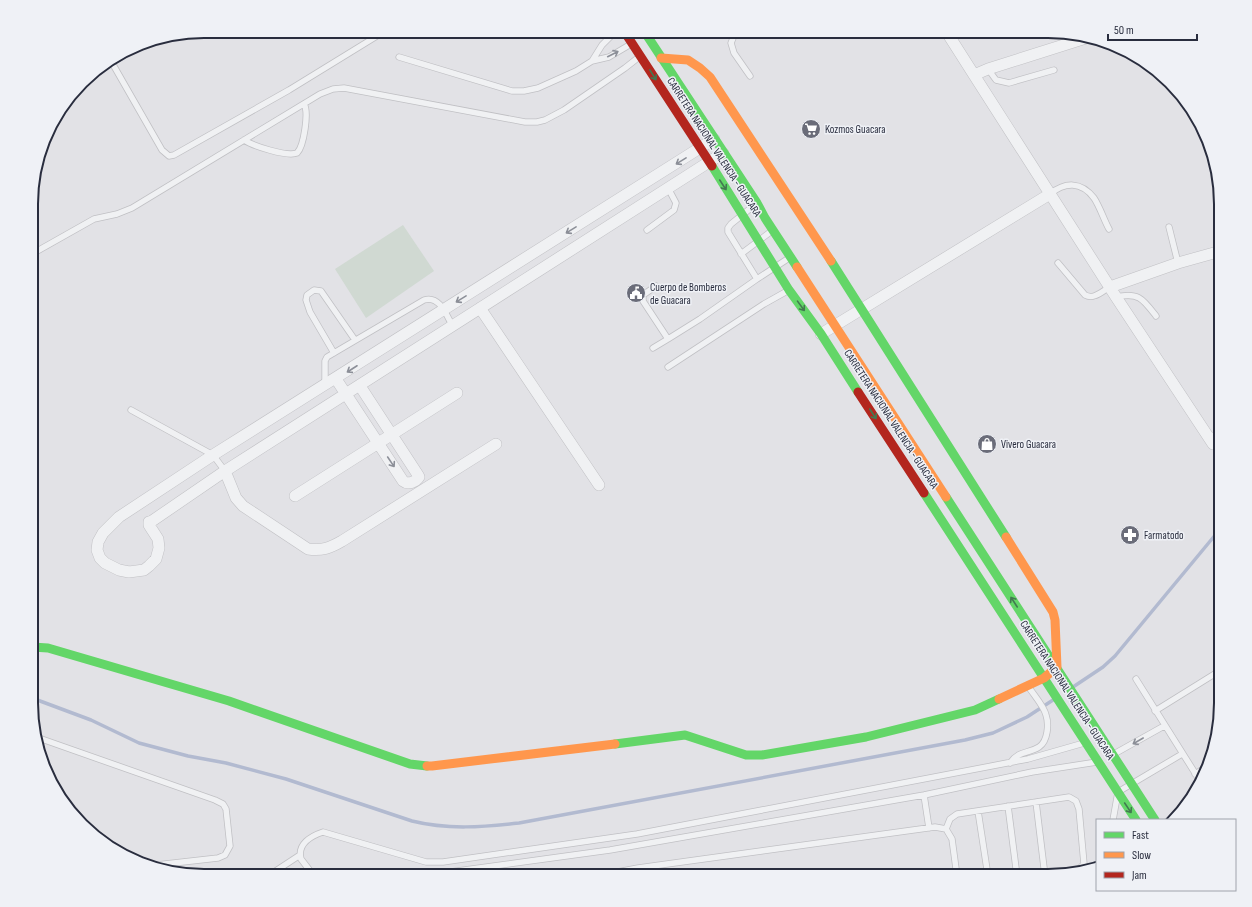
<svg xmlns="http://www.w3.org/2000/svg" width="1252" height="907" font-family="'Sofia Sans Condensed',sans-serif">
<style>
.green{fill:#d0d9d2}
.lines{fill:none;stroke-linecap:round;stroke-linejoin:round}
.stream{stroke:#b2bad0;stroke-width:3.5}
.lane-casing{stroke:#c0c0c4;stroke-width:7}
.street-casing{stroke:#c0c0c4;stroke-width:12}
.lane{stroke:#f0f1f3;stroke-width:5.5}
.street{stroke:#f0f1f3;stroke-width:11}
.fast{stroke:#63d668;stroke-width:9}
.slow{stroke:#ff974d;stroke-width:9}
.jam{stroke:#b3261e;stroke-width:9}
.oneway{stroke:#8c8f98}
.oneway2{stroke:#437951}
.labels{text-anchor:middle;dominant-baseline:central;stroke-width:3;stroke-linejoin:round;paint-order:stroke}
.poi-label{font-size:11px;fill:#292d3e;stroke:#eff1f6;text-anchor:start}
.street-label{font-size:11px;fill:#292d3e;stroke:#eff1f6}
.rim{fill:none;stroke:#292d3e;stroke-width:2}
</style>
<rect width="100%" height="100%" fill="#e2e2e6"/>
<!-- green -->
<path class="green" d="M403,225L434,271L366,318L335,269Z"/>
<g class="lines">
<!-- stream -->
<path class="stream" d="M1073,687L1103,667L1115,656L1221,528
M32,698L91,720L139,743L188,756L226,763L286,779L412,821C448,830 483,827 519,823L965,740L993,733L1027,717L1053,700"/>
<defs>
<path id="lane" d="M736,31L731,43L734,53L750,76
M399,57L512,91H524L538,88L576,71L592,61L609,57L631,44
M111,61L162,150L169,156L174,155L289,90L385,31
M592,61L602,45L616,31
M988,69L996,80L1009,83L1054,70
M244,140C253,146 287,157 297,153C304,146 309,112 304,104
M1050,194C1065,182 1081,181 1094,198C1100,207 1104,220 1109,229
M757,203L731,224L728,228V232L757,279L789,258
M1169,227L1178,263
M647,230L674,210L676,203L668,188
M32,254L94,219L117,214L132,208L320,94L333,89L344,88L525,122H537L545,120L564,110L625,68L639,57
M741,254L773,230
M1058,263L1085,295C1094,300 1102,291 1110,287
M32,284L35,253
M656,286L643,295V301L668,339L700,319L757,279
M1116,297C1139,292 1143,299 1156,316
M653,348L668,339
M334,353L310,312L306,300L307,295L314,290L321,291L355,340
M668,367L764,304L789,290
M325,384V361L327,357L424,300C439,295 446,314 452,325
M131,410L213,455L225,471
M1208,437L1221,433
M1136,679L1200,781
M1155,711L1221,670
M36,737L215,800L223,804L226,809L230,846L225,855L218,858L147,866
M1114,754L1164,726
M1010,763C1019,750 1028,754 1039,747C1048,741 1049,724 1046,715C1044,706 1033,694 1028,686
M1195,774L1208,766
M924,795L929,828
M1036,802L1045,876
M1008,806L1017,876
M978,811L988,876
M1113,820L1118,792L1182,754
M946,829L950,819L957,814L1069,797L1076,801L1079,809L1084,864L1080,868
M268,876L300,855
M314,876L301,859C297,844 311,836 323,832L426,862H443L637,834L1028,759L1084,743
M420,876L610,850L924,795L1032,772L1097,762
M596,876L638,868L935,827L946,829L952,839L957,876"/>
<path id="street" d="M946,31L974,75
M1086,38L988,69L974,75L1116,297L1213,444
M714,139L213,455L119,517L103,533L98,542L97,550L100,558L105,563L119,570L129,572L144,570L149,566L156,559L159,548L158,539L149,525V522L152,521L225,471L723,153
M1110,287L1178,263L1221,251
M480,308L599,485
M821,334L1050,194
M336,379L403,481C408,485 416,482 419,477L418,475L360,386
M225,471L236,498L243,506L308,549C322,551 330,548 342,541L496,444
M295,496L457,393"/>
</defs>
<!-- lane casing -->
<use href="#lane" class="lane-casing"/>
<!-- street casing -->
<use href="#street" class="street-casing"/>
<!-- lane -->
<use href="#lane" class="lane"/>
<!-- street -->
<use href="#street" class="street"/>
<!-- fast -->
<path class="fast" d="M644,31L757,203L765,218L797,267
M712,166L789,290L821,334L858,392
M831,261L1006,537
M924,493L1136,820
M946,497L1155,820
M32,647L48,648L229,701L410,764L427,766
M615,744L685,735L746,755H762L866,737L975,710L999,699"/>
<!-- slow -->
<path class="slow" d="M661,58L688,60L700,68L710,77L831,261
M797,267L946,497
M999,699L1044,678L1057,667L1055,620L1053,612L1006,537
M427,766H432L615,744"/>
<!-- jam -->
<path class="jam" d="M624,31L712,166
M858,392L924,493"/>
</g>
<!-- one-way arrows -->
<defs><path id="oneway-shaft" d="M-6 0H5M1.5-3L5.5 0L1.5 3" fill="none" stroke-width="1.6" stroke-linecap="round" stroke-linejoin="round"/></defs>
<g class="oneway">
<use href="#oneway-shaft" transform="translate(613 54) rotate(-27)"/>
<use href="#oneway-shaft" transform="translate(681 161) rotate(148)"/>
<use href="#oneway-shaft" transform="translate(571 230) rotate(148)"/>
<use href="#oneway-shaft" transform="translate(461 299) rotate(148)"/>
<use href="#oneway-shaft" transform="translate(352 369) rotate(147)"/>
<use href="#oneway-shaft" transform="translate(391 462) rotate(56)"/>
<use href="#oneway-shaft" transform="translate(1138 741) rotate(150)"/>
</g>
<g class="oneway2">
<use href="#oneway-shaft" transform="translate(653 75) rotate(58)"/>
<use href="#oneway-shaft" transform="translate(723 185) rotate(57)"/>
<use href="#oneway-shaft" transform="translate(801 306) rotate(54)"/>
<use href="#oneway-shaft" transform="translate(873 414) rotate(57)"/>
<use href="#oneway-shaft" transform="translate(1014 602) rotate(-123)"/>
<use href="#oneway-shaft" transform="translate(1128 808) rotate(56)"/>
</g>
<!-- icons -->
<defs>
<symbol id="supermarket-disc" viewBox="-11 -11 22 22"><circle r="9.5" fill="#6a6c79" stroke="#eff1f6"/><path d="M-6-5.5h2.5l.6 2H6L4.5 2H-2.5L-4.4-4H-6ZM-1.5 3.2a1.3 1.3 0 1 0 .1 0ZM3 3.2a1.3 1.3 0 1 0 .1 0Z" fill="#fff"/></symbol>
<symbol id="civic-disc" viewBox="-11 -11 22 22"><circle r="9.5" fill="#6a6c79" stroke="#eff1f6"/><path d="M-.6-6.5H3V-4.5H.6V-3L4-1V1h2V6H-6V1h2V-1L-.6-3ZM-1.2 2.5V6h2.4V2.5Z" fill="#fff"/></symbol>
<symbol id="shop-disc" viewBox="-11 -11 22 22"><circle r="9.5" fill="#6a6c79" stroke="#eff1f6"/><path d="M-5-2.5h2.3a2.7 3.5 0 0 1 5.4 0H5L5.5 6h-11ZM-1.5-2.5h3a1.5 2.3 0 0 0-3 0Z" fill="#fff"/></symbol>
<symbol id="pharmacy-disc" viewBox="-11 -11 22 22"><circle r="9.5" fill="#6a6c79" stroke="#eff1f6"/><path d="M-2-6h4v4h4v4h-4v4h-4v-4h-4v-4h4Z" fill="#fff"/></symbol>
</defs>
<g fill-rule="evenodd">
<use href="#supermarket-disc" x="800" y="118" width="22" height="22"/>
<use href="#civic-disc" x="625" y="282" width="22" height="22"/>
<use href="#shop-disc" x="976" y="433" width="22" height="22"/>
<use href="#pharmacy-disc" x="1119" y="524" width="22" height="22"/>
</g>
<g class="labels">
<!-- poi labels -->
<g class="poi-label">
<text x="825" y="129">Kozmos Guacara</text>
<text x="650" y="287">Cuerpo de Bomberos<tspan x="650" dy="13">de Guacara</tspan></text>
<text x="1001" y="444">Vivero Guacara</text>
<text x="1144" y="535">Farmatodo</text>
</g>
<!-- street labels -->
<g class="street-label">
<text transform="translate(714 147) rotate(57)">CARRETERA NACIONAL VALENCIA - GUACARA</text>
<text transform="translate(891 419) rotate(57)">CARRETERA NACIONAL VALENCIA - GUACARA</text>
<text transform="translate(1067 690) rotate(57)">CARRETERA NACIONAL VALENCIA - GUACARA</text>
</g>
</g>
<!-- crop -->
<path d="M0 0H1252V907H0ZM204 38H1048A166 166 0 0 1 1214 204V703A166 166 0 0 1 1048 869H204A166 166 0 0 1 38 703V204A166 166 0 0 1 204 38Z" fill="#eff1f6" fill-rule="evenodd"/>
<path class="rim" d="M204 38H1048A166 166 0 0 1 1214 204V703A166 166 0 0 1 1048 869H204A166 166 0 0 1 38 703V204A166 166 0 0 1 204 38Z"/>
<!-- legend -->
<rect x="1096" y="819" width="140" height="72" fill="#eff1f6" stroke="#a0a3ac"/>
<rect x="1104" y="832" width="20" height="6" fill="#63d668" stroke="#a0a3ac"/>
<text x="1132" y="839" font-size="12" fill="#292d3e">Fast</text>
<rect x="1104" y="852" width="20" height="6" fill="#ff974d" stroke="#a0a3ac"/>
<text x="1132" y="859" font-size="12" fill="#292d3e">Slow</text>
<rect x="1104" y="872" width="20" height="6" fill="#b3261e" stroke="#a0a3ac"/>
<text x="1132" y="879" font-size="12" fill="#292d3e">Jam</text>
<!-- scale -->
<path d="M1108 34v6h89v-6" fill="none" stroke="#292d3e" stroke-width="2"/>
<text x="1114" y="34" font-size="12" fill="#292d3e" stroke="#eff1f6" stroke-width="3" paint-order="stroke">50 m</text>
</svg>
